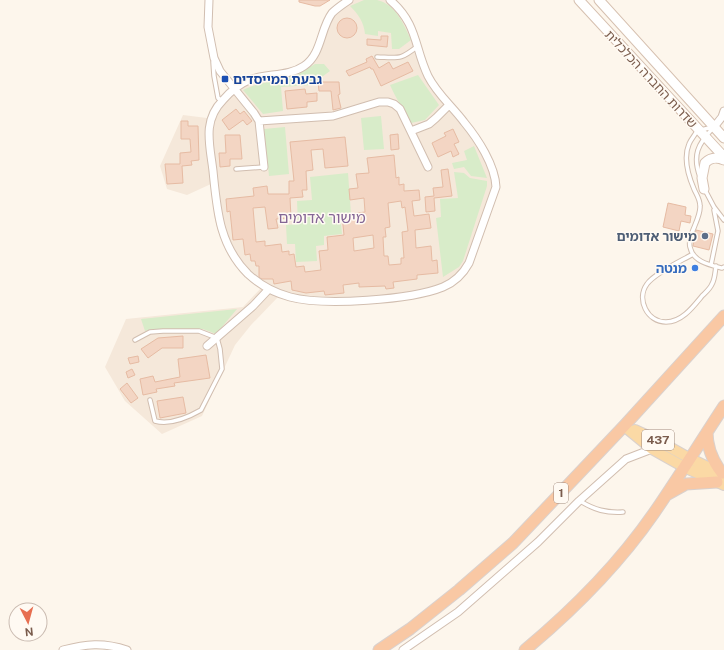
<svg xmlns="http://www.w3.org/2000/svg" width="724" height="650" font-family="'Public Sans','Noto Sans Hebrew',sans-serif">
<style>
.residential{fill:#f5e8da}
.green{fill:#d8ecc9}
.building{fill:#f3d5c3;stroke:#e6bba3;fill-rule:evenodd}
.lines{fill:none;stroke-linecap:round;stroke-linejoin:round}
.service-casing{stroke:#d1beb0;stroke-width:5.5}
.minor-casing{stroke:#d1beb0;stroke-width:9}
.secondary-casing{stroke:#d6c0b0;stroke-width:11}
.primary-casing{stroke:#dad1cd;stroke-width:12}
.trunk-casing{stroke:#dad1cd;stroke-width:13}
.service{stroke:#fff;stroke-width:3.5}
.minor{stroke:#fff;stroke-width:7}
.secondary{stroke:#fff;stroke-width:9}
.primary{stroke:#fbd9a5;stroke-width:10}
.trunk{stroke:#f9c8a4;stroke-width:11}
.transit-dot{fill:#1a4fb4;stroke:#fffaf3;stroke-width:1.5}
.service-dot{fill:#5c6f8a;stroke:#fffaf3;stroke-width:1.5}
.shop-dot{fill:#3f7fe0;stroke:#fffaf3;stroke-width:1.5}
.labels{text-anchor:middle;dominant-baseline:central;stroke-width:3;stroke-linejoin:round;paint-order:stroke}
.shield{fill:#fffaf3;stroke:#a28b7f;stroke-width:1}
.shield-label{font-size:12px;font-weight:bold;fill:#7a5c4d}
.transit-label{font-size:13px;font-weight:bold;fill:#164399;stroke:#fffaf3;text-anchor:start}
.street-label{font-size:13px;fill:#7a5c4d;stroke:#fffaf3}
.service-label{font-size:13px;font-weight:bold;fill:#4e5e75;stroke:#fffaf3;text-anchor:end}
.shop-label{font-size:13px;font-weight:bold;fill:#366cbe;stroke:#fffaf3;text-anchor:end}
.quarter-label{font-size:15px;fill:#846695;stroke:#fffaf3}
</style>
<rect width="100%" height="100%" fill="#fdf6ec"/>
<!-- residential -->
<path class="residential" d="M342,0H395L403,7L411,19L417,33L430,73L438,86L467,120L494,164L499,176L500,187L472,264L466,274L455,284L430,294L292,301L278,297L251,325L235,345L202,416L162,434L125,401L105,367L126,319L243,307L261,288L233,261L224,246L218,231L214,216L211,184L187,195L167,189L160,166L183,115L207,118L212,108L220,98L241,80L250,76L286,70L303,63L310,55L329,12Z"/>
<!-- green -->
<path class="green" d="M364,0C368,0 373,0 377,0C396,4 404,25 411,40L399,49H392L391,33L378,31V36L365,34C364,22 358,14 350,6Z
M315,64H324L330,71L311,85L281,87L283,111L263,114L243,90C254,84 266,83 278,80C292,76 304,71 315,64Z
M418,75L439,105L425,120L411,123C404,110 396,99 390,85Z
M381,116L384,149L364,150L361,118Z
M285,127L289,174L269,176L264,129Z
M474,146L487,178L471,176L464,167L454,169L452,163L467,160L464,151Z
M454,172L464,173L470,178L487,181V186L463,261L459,267L443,277L436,218L441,217L440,199L458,198Z
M348,173L351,214L340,215L342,234L324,236V245L316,246L317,261L296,262L295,244H287L286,225L298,224L297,201L312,200L310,177Z
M237,309L216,334L203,329H153L145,331L141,319Z"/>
<!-- building -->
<path class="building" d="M299,0H330L320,6H315L299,2Z
M337 28a10 10 0 1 1 20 0a10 10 0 1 1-20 0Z
M381,36H388L387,47L367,45V39L381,40Z
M372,56L379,68L389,62L393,69L408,62L413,71L381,86L373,69H371L370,67L349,76L346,71L367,62L366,59Z
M318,82H339L340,94L338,95L341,108L333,110L331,91H319Z
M305,89L306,94L317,93V101L307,102V107L287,109L285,91Z
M236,109L240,114L244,111L252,121L247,125L243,120L229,130L222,120Z
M181,121H188V126H198L199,160L191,161L192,165L182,166L183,183L167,184L165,164H180V153L191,152L190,139H181Z
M453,129L459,142L454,144L459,154L453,157L451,151L438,157L432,143L446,136L444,133Z
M398,134L399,149L391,150L390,135Z
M225,135H240L242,159H230V166L220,167L219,153H226Z
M345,137L348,166L325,168L323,149L311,150L313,170L306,171L307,190H302L303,197L290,198L291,218L276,219L278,228L268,229L265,207L253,208L256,242L265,241V246L281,244L282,252L289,251V255L294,254L296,267L304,266L305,272L321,270L319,251L328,250L327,237L344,235L342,215L365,212L364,198L350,200L349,189L358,188L356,174L369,173L367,158L394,155L396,178L399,177V185L404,184V191L419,190L420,200L412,201L414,216L429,214L431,228L415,230L416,248L431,246L432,261L437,260L438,273L417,275V279L393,282L394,288L386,289L385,286L359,287V283L343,285L344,293L325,295L324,291L306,293L292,290L291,281L274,284L273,279H262L260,278L259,277V266H256L255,261H251L250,254L245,255L243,239L233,240L230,211L227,212L226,199L254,196L253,188L267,186L268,194H289V181H294L290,142ZM401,201L402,208L405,207L408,231L402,232L404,258H401V264L389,265L388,256H384L383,237H386L385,228L390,227L388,203ZM373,235L374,248L354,251L353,238Z
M448,169L452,196L434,198L435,211L426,212L425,197L434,196L433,188L443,187L441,170Z
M668,203L686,207L685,215L691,216L690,223L681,221L679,231L663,227Z
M696,230L713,234L709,250L693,246Z
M183,336V348H162L148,358L141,349L158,338Z
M206,355L210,378L174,383L175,386L156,389L157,392L143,395L140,379L153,376L155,382L180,377L178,359Z
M138,356L139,362L130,364L128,358Z
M132,369L135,375L128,378L126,372Z
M127,383L138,398L131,403L120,389Z
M183,397L186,413L160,418L157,401Z"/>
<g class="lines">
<defs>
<path id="service" d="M377,57C400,58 400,60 418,46
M213,62L214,76L218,98L222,101
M713,127L697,131C695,135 691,139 689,144C683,158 688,175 694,189C696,194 700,199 700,206C701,219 687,235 690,247C693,262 710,265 722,268L724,267
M236,169L264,167
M700,177C692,155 698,144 713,128
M704,188L714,207L724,220
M693,254C681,261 655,273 647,284C636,299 647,322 666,322C682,322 693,307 702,296C705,293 710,289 712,284C715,279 715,272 716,266
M711,265L718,231L714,210
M135,340L150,332L163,331H199L217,338L220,349L222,369L201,410C187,418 170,425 155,421L150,400
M580,501C595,510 606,513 623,512"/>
<path id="minor" d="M209,0L208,27L214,58L220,71L254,113L259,121L264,167
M349,0C343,4 337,8 332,13C320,29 322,54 304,66C288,77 266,73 249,80C239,84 230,92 223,100C202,121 210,145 213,171C217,210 219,245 248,274C260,285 275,293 290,297C324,306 411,300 443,287C455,282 463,274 469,263L496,187C495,165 478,139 464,122C452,106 437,94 428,76C414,47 418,24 390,0
M259,121L333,116L379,102H388L394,104L400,109L428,167
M714,127L722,117L724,111
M411,131L429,124L436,118L449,105
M207,346L253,306L269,289
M63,650C86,644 103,642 127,650
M403,650L458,612L538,542L579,501L626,459L652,449"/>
<path id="secondary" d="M579,0L724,157
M599,0L724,138
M704,189L702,178L705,163C711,157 717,157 724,160"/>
<path id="primary" d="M624,426L652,449L684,467L724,485
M635,430L657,440L689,458L724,475"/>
<path id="trunk" d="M707,432C707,448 712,460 722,473
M668,494L686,484L717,482
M379,650L410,629L459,590L513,543L624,426L724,316
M525,650C573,610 618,565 654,513C678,478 701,441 724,406"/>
</defs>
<!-- service casing -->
<use href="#service" class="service-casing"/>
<!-- minor casing -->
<use href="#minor" class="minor-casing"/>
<!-- secondary casing -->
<use href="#secondary" class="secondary-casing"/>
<!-- primary casing -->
<use href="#primary" class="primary-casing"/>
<!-- trunk casing -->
<use href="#trunk" class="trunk-casing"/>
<!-- service -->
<use href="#service" class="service"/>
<!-- minor -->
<use href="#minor" class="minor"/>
<!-- secondary -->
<use href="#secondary" class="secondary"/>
<!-- primary -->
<use href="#primary" class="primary"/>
<!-- trunk -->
<use href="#trunk" class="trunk"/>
</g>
<!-- markers -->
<rect class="transit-dot" x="221" y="75" width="8" height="8" rx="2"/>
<circle class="service-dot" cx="705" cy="236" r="4"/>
<circle class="shop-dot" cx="695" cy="268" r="4"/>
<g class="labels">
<!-- shield labels -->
<g class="shield">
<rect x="642" y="430" width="32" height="20" rx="3"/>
<rect x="554" y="483" width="14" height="20" rx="3"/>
</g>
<g class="shield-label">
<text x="658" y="440">437</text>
<text x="561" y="493">1</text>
</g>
<!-- transit labels -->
<g class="transit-label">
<text x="233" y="79">גבעת המייסדים</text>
</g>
<!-- street labels -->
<g class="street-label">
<text transform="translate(651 79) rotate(47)">שדרות החברה הכלכלית</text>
</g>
<!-- service labels -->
<g class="service-label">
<text x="697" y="236">מישור אדומים</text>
</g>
<!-- shop labels -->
<g class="shop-label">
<text x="687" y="268">מנטה</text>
</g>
<!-- quarter labels -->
<g class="quarter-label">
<text x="322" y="217">מישור אדומים</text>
</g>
</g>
<!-- north arrow -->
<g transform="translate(28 622) rotate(174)"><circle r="19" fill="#fffaf3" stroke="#cabbb1"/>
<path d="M0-3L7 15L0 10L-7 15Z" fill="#e76f51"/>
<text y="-6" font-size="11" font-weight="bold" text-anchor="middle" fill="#7a5c4d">N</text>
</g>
</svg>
